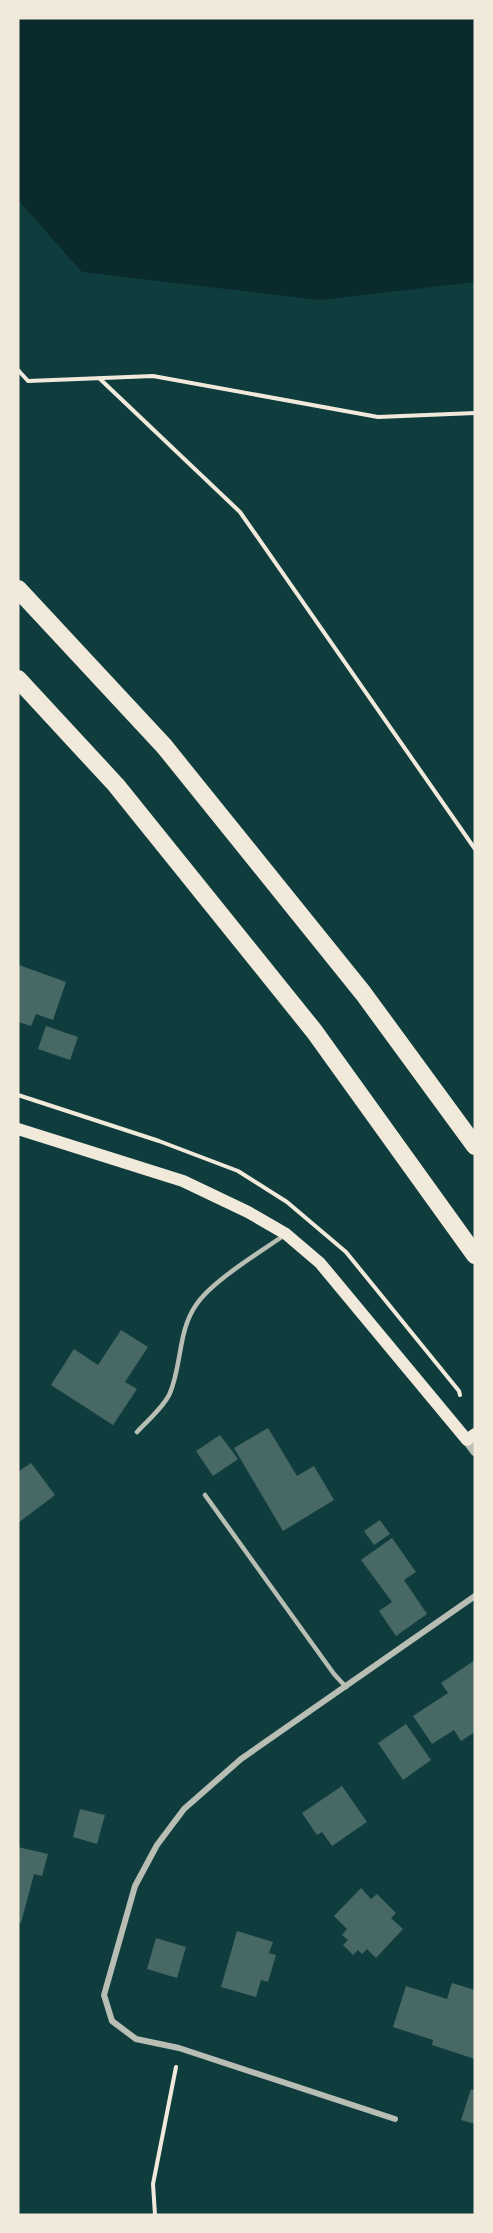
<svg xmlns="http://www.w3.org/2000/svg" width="493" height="2233" font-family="'Titillium Web',sans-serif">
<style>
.water{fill:#0a2a2b}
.building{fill:#486865}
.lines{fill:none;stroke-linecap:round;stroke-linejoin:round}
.path{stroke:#f1e9da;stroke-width:4}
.service{stroke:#b8beb3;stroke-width:4.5}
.minor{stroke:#b8beb3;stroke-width:6}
.tertiary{stroke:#b8beb3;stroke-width:10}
.secondary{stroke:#f1e9da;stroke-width:12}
.motorway{stroke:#f1e9da;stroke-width:18}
</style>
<rect width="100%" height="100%" fill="#0f3d3e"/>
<!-- water -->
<path class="water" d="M18,18H475V282L320,300L82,272L18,200Z"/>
<!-- building -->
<path class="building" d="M19,965L66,982L53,1020L36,1014L31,1026L18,1022Z
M46,1026L78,1037L70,1060L38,1049Z
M121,1330L148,1347L125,1382L137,1389L113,1425L51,1385L74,1349L98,1365Z
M268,1428L297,1476L314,1466L334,1500L283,1531L234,1448Z
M220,1435L238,1459L213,1476L196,1451Z
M31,1463L55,1495L18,1523V1472Z
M380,1520L390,1534L374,1545L364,1531Z
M392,1538L416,1572L404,1580L427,1614L396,1636L379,1611L392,1602L361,1560Z
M475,1660V1732L461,1741L454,1730L432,1744L413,1716L448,1693L441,1683Z
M406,1724L431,1760L403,1780L378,1743Z
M342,1786L367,1822L332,1846L322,1832L317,1835L302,1813Z
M80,1809L105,1815L97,1844L73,1837Z
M18,1847L48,1854L42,1876L34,1874L21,1923L18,1922Z
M361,1888L371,1899L377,1894L396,1913L391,1918L403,1929L376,1958L367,1949L362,1954L358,1950L353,1955L343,1945L348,1940L342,1935L347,1929L334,1916Z
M237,1931L273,1942L269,1953L276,1955L268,1982L261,1980L256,1997L221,1987Z
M156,1938L186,1947L177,1978L147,1969Z
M452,1983L475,1990V2059L432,2045L433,2040L393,2027L406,1986L447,1999Z
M471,2089L475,2091V2124L461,2120Z"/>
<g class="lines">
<!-- path -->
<path class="path" d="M18,370L28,381L153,376L378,417L475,413
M99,378L240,512L475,849
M18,1095L159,1141L238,1171L287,1202L346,1252L459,1391L460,1395
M155,2215L153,2184L176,2067"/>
<!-- service -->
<path class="service" d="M137,1432C147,1421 164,1407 170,1393C182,1364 178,1331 196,1305C212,1281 259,1253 283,1236
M205,1495L334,1674L346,1687"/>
<!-- minor -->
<path class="minor" d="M395,2119L179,2048L136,2039L112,2021L104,1995L135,1886L157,1845L184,1809L241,1759L475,1596"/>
<!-- tertiary -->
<path class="tertiary" d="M467,1440L475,1451"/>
<!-- secondary -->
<path class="secondary" d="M18,1129L183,1181L248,1212L286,1234L320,1263L467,1440L475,1434"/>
<!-- motorway -->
<path class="motorway" d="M18,589L164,746L363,993L475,1146
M18,679L116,785L314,1031L475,1255"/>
</g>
<!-- border -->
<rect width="493" height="2233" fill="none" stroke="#f1e9da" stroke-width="39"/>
</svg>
